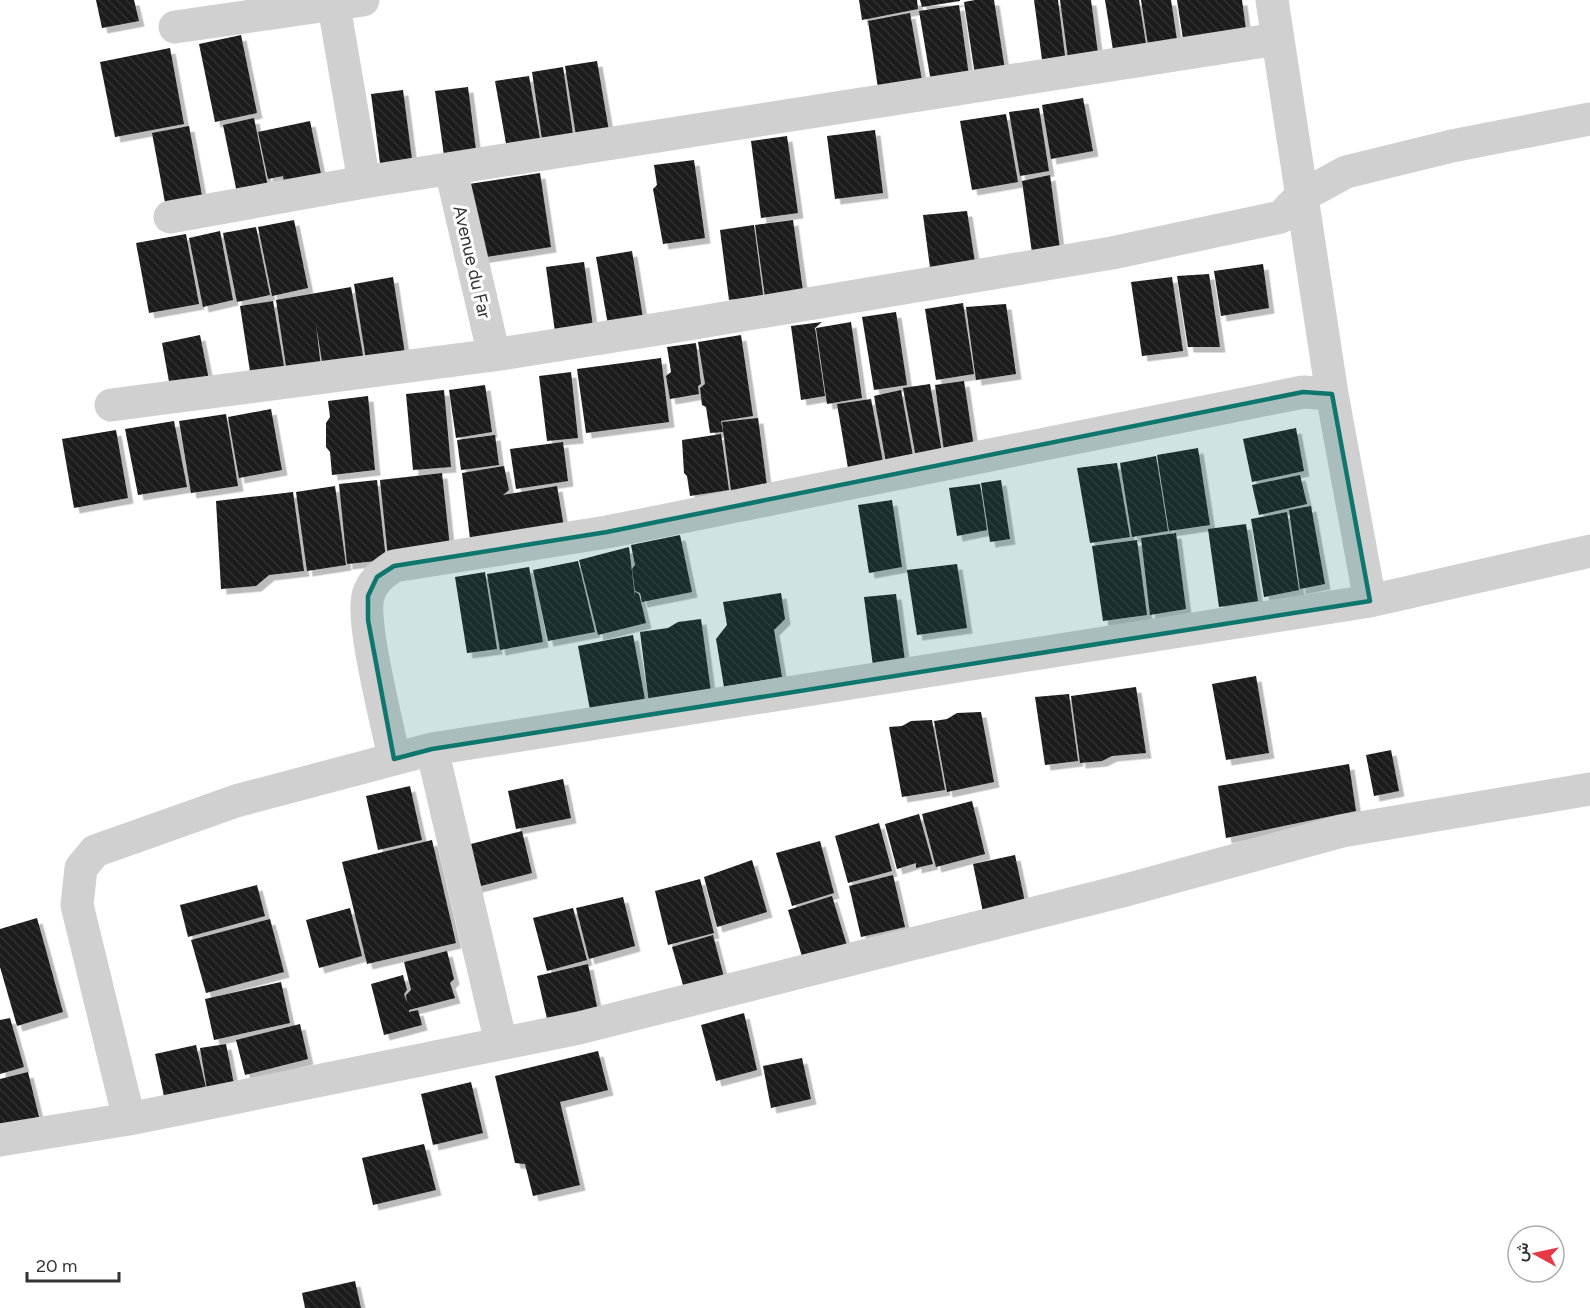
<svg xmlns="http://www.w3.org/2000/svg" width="1590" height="1308" font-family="Figtree,Vazirmatn,sans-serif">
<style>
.building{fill:url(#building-back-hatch);filter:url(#shadow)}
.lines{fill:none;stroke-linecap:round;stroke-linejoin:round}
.minor{stroke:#d0d0d0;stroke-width:33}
.marked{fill:#0f766e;fill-opacity:0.2;stroke:#0f766e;stroke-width:4.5;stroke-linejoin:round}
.labels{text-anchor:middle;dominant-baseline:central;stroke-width:6;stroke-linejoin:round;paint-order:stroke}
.street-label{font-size:18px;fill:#333;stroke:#fff}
</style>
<defs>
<pattern id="building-back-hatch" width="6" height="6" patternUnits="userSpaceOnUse" patternTransform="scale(1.5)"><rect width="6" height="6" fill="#1a1a1a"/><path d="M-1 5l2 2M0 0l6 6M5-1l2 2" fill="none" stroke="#333"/></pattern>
<filter id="shadow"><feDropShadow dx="5.5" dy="5.5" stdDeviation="0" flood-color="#0004"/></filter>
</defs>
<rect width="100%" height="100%" fill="#fff"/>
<!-- building -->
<path class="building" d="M96,0H134L139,21L102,28Z
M859,0H917L918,9L862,20Z
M920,0H960V1L922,7Z
M975,0H994L1005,70L975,75L964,2Z
M1034,0H1058L1066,64L1043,67Z
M1060,0H1091L1099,61L1069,65Z
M1105,0H1139L1146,44L1113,50Z
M1141,0H1171L1177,40L1148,45Z
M1177,0H1242L1246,30L1183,39Z
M959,5L969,76L931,82L919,11Z
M910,13L923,86L879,95L868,21Z
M241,35L257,113L215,122L199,44Z
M170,48L184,124L115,137L100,62Z
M597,61L610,137L577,142L565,66Z
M563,67L574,141L543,146L532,72Z
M529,76L542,150L508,155L495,81Z
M468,87L477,158L445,163L435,91Z
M403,90L413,167L381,171L371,94Z
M1083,98L1093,151L1051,159L1042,105Z
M1039,108L1049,171L1020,176L1009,112Z
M1006,114L1018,182L972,190L960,121Z
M254,118L269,192L238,198L223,125Z
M310,121L321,174L284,181L283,176L268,179L258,132Z
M189,126L203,201L166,208L152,133Z
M875,130L883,193L835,199L827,136Z
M787,136L798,213L761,218L751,141Z
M694,160L705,238L663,244L653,189L657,185L654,165Z
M540,173L551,247L480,258L469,184Z
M1050,175L1060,249L1032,253L1022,181Z
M967,211L976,269L931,275L923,215Z
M294,220L308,288L272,296L258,227Z
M793,220L803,291L765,297L755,225Z
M754,225L763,295L729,300L720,230Z
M256,227L270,295L237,302L223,233Z
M220,231L233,300L203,307L189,238Z
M186,234L199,304L149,313L136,243Z
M632,251L643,318L608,325L596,257Z
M584,262L594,334L556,339L546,267Z
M1263,264L1269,308L1221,316L1214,271Z
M1209,274L1220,347H1188L1177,276Z
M393,277L405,354L366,360L354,284Z
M1172,277L1183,351L1142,356L1131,282Z
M351,287L364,361L323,368L316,324L321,368L287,373L276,300Z
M273,301L285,372L251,378L240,306Z
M963,303L974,374L936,380L925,309Z
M1006,304L1016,374L976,380L966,307Z
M896,312L907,385L874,390L862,317Z
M822,322L815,328L825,396L801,400L791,326Z
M851,322L862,398L827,404L816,328Z
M200,335L209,380L170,387L162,343Z
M741,335L753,416L721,421L723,432L710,433L706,407L702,405L700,388L705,384L698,342Z
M696,343L701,384L698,386L699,394L670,399L666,376L671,372L667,347Z
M661,358L669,422L586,433L577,369Z
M571,372L578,438L547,441L539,376Z
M964,381L975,454L945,458L935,385Z
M930,384L943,458L917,463L903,388Z
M485,385L492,432L456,438L449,390Z
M444,390L451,467L413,470L406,394Z
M901,390L914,462L887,468L874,396Z
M368,396L375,470L332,475L330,452L326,447V423L330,417L328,401Z
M871,399L884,467L849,474L837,404Z
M271,409L282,470L239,478L228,417Z
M226,414L238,486L191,493L179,421Z
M758,418L767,486L731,491L722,422Z
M174,421L187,487L138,495L125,429Z
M1296,428L1304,471L1252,482L1243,439Z
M116,430L128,498L74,508L62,439Z
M721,434L729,490L690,496L687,476L684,473L682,440Z
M495,435L499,465L461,470L457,440Z
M563,442L568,481L516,489L510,449Z
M1198,448L1210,525L1169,531L1157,455Z
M1156,456L1168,531L1132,537L1120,463Z
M1117,463L1130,537L1090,543L1077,468Z
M504,466L509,490L503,495L557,486L565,533L471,547L462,473Z
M442,473L450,547L388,557L380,480Z
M1300,475L1307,504L1259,515L1252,485Z
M377,480L386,560L347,564L339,484Z
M1001,480L1010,539L990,542L981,483Z
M980,484L987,530L957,536L949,488Z
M335,486L346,565L307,571L296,492Z
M293,492L304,571L269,575L256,586L221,589L216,501Z
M892,500L902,567L869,573L858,505Z
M1311,506L1325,584L1300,589L1289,510Z
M1287,512L1299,590L1264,597L1251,519Z
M1246,524L1258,601L1219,607L1208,529Z
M1176,533L1186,609L1150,615L1141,538Z
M680,535L692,592L642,602L640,593L635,591L632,569L635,565L631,545Z
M1137,540L1147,615L1103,621L1092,546Z
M629,547L635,597V592L639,594L646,623L598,635L579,560Z
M578,561L595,632L548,641L533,570Z
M957,564L967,628L917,635L907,570Z
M529,567L543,642L500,650L487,574Z
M485,572L497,649L467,653L455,577Z
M781,593L785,619L774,630L782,677L724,687L716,639L727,625L723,602Z
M896,594L905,661L873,666L864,597Z
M701,619L711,692L649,703L640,632L668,628L678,622Z
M633,635L646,705L591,715L578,646Z
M1256,676L1269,753L1226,760L1212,684Z
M1136,687L1146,753L1112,756L1102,761L1080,763L1071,696Z
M1069,694L1078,761L1045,765L1035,697Z
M981,712L994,782L947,792L934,721L947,719L957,713Z
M932,720L945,790L902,797L889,727L902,726L911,721Z
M1391,750L1399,791L1374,796L1366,755Z
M1349,764L1356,811L1226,838L1218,786Z
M563,779L571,818L516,829L508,791Z
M410,786L422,840L378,850L366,796Z
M972,801L985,854L936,867L922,814Z
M919,814L933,864L916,868V863L897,869L885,824Z
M879,823L892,871L848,883L835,836Z
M522,831L532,873L473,888L463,846Z
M432,840L456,943L367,964L342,862Z
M820,841L834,893L792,906L776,853Z
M1015,855L1026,907L984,917L973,864Z
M752,860L767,912L717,927L704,877Z
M893,875L905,927L861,937L849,886Z
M700,879L714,933L668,945L655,891Z
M257,885L265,916L188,937L180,905Z
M832,896L848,949L804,963L788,910Z
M623,897L635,946L589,959L576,908Z
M350,908L362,956L319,968L306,920Z
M573,908L587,960L547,971L533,918Z
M37,918L63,1012L17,1026L0,967V929Z
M270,919L284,972L206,993L191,940Z
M713,935L725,981L685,992L672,947Z
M447,951L454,979L450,983L455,998L409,1010V1012L418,1010L422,1025L384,1035L371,984L403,975L407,990L404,994L407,1002L406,995L411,990L404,962Z
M588,964L598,1011L548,1023L537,976Z
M281,982L290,1023L214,1040L205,999Z
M744,1013L757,1070L716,1081L701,1025Z
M10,1018L24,1067L0,1074V1020Z
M300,1024L308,1059L245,1075L236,1040Z
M226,1044L234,1084L207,1089L200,1048Z
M196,1045L207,1092L165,1101L155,1054Z
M598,1051L608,1090L560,1102L580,1185L533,1196L525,1164L515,1163L495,1076Z
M802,1058L811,1099L771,1108L763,1066Z
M28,1072L39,1117L0,1126V1079Z
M471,1082L483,1133L433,1145L421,1094Z
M424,1144L436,1190L373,1205L362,1158Z
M355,1281L361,1308H305L302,1293Z"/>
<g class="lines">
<!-- minor -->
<path class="minor" d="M333,0L364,182
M1272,0L1332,394
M175,27L363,0
M451,170L494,355
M170,217L364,182L1277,39
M111,405L494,355L671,327L1112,253L1281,217L1300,197L1346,172L1452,146L1590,119
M432,749L501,1043
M394,759C388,725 361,625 368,596C372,581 382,574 394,566L607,532L1303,392L1332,394L1370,601
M129,1119L77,905L81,868L95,851L236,801L432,749L1370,601L1590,551
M0,1140L129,1119L579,1028L1126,890L1342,831L1590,789"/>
</g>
<!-- marked area -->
<path class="marked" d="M1303,392L1332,394L1370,601L432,749L394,759L368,620V596L377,577L394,566L607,532Z"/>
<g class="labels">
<!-- street labels -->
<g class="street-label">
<text transform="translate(472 262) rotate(77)">Avenue du Far</text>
</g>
</g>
<!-- north arrow -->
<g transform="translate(1536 1254) rotate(278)"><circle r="28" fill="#ffffff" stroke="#adadad" stroke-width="1.5"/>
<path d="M0-4.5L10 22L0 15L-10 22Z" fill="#e63946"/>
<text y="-9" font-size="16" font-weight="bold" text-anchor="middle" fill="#333333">ش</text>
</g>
<!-- scale -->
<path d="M27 1272v9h92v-9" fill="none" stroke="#333333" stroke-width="3"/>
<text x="36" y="1272" font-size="18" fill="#333333" stroke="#ffffff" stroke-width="4.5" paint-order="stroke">20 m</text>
</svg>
